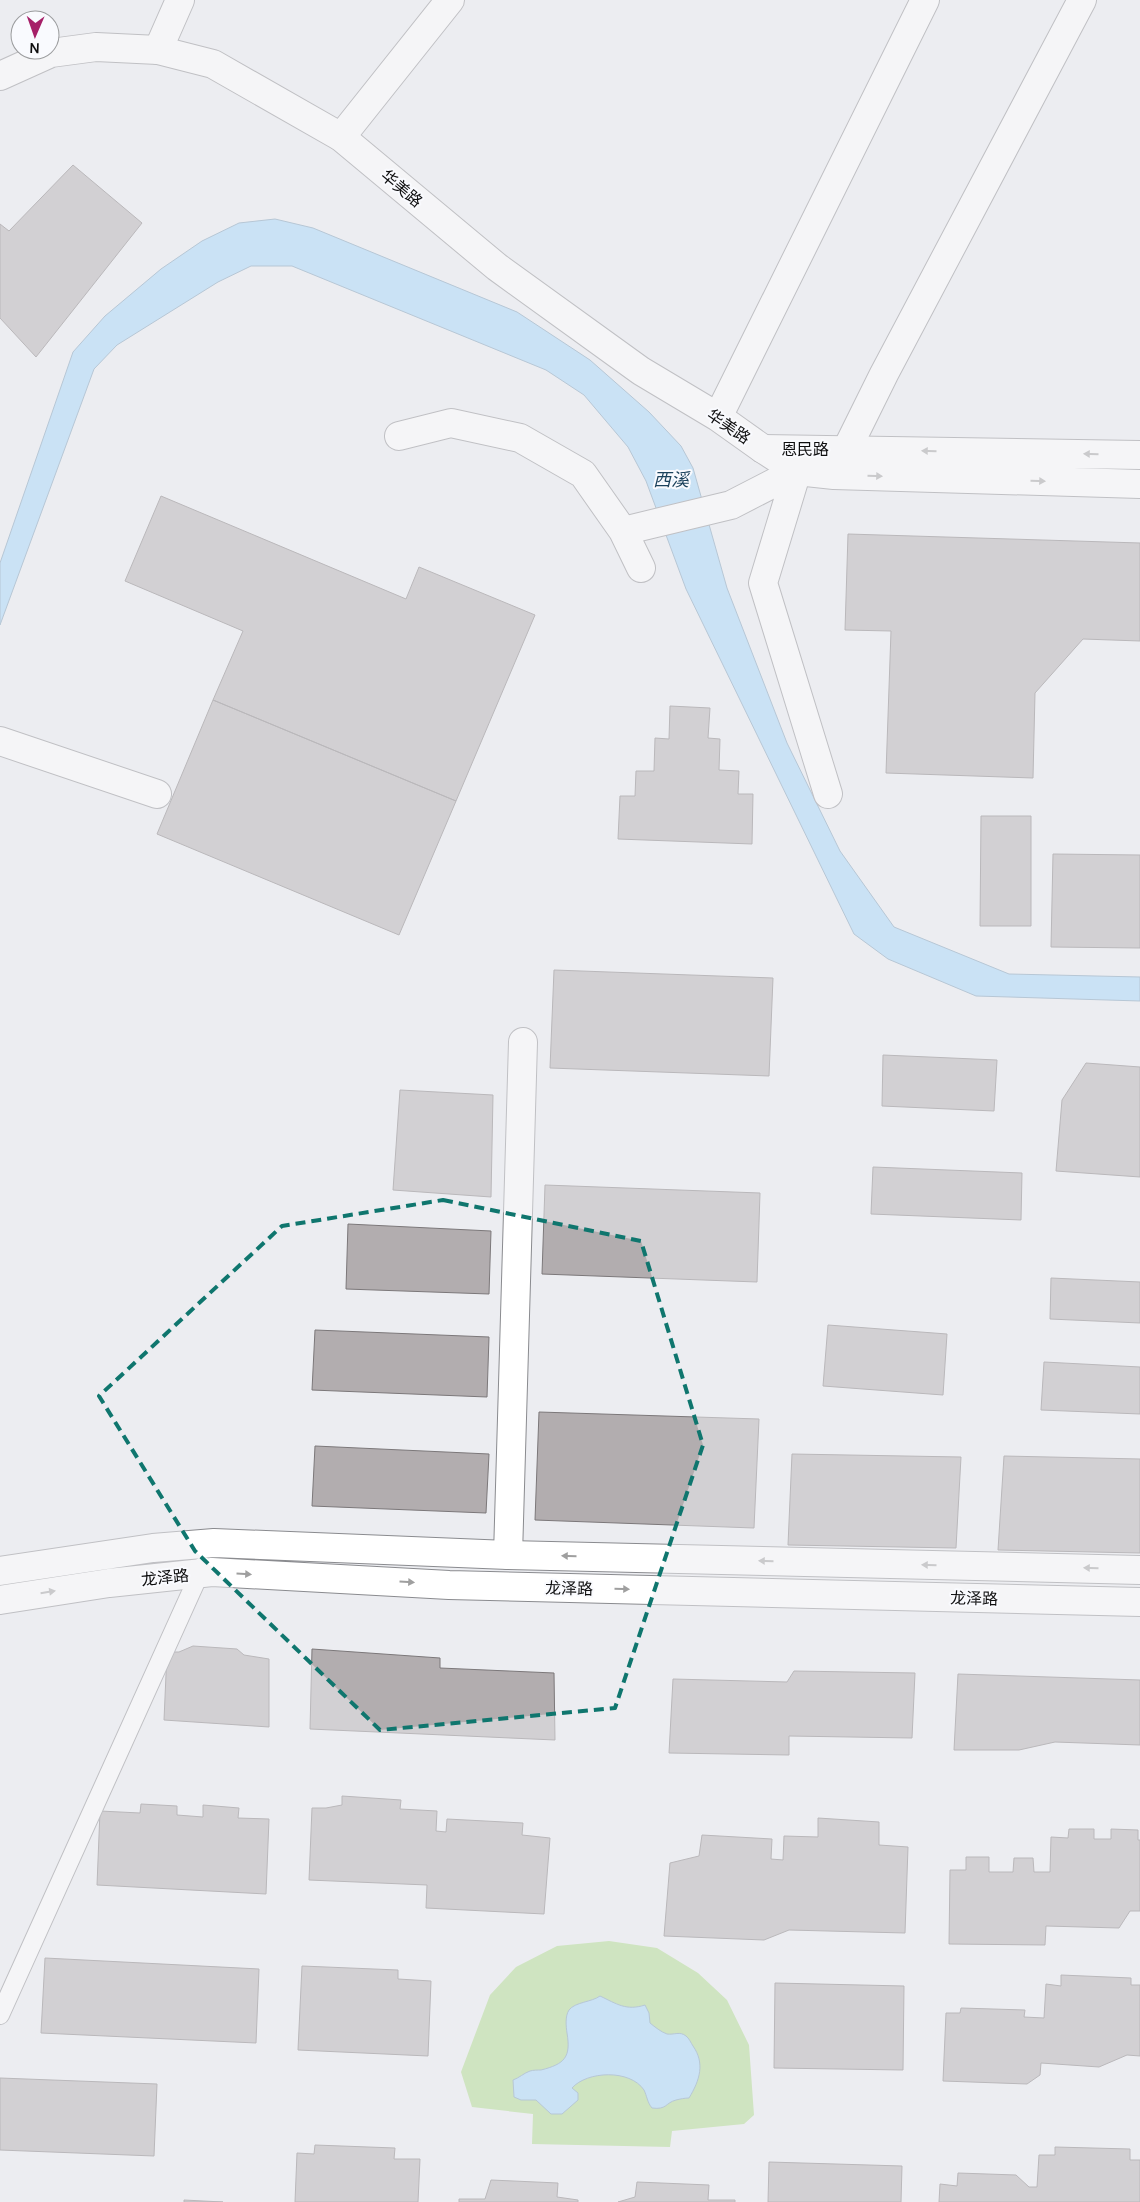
<svg xmlns="http://www.w3.org/2000/svg" width="1140" height="2202" font-family="Manrope,'Noto Sans SC',sans-serif">
<style>
.green{fill:#aada87}
.water{fill:#a1d4fa;stroke:#7599b4}
.building{fill:#b2adaf;stroke:#7c787a}
.lines{fill:none;stroke-linecap:round;stroke-linejoin:round}
.service-casing{stroke:#8a8b8f;stroke-width:20}
.minor-casing{stroke:#8a8b8f;stroke-width:30}
.tertiary-casing{stroke:#8a8b8f;stroke-width:30}
.secondary-casing{stroke:#8a8b8f;stroke-width:30}
.service{stroke:#fff;stroke-width:18}
.minor{stroke:#fff;stroke-width:28}
.tertiary{stroke:#fff;stroke-width:28}
.secondary{stroke:#fff;stroke-width:28}
.oneway{fill:#9f9f9f}
.marked{fill:none;stroke:#0f766e;stroke-width:4;stroke-dasharray:10 6;stroke-linejoin:round}
.labels{text-anchor:middle;dominant-baseline:central;stroke-width:4;stroke-linejoin:round;paint-order:stroke}
.street-label{font-size:16px;fill:#0e0e0f;stroke:#f9fafe}
.water-label{font-size:18px;font-style:italic;fill:#1c425c;stroke:#f9fafe}
</style>
<rect width="100%" height="100%" fill="#ecedf1"/>
<!-- green -->
<path class="green" d="M609,1941L657,1948L698,1973L727,2000L749,2045L754,2115L744,2124L672,2131L670,2147L532,2144L533,2114L472,2107L461,2072L490,1995L516,1967L557,1946Z"/>
<!-- water -->
<path class="water" d="M275,219L313,228L517,312L590,360L649,412L681,446L693,468L727,588L787,743L840,851L894,927L1009,974L1140,977V1001L976,996L888,959L854,934L686,589L646,481L628,447L584,395L546,370L292,266H251L218,282L117,345L94,369L0,625V563L73,352L105,316L161,269L202,241L239,223Z
M600,1996C617,2004 626,2011 645,2005L649,2013L650,2023C655,2027 661,2032 667,2034C674,2035 680,2031 686,2036C689,2038 691,2043 693,2046C705,2063 700,2080 689,2098C685,2098 680,2099 676,2100C665,2103 667,2110 652,2108C647,2102 647,2096 644,2090C630,2069 587,2071 572,2088L578,2093V2100L562,2114H551L536,2100H521L514,2097L513,2080C519,2078 524,2073 530,2071C533,2070 538,2070 541,2070C565,2064 571,2057 567,2033C566,2026 565,2016 569,2010C575,2002 592,2002 600,1996Z"/>
<!-- building -->
<path class="building" d="M73,165L142,223L36,357L0,318V224L9,231Z
M161,496L406,599L419,567L535,615L456,801L213,700L243,631L125,581Z
M848,534L1140,543V641L1083,639L1035,693L1033,778L886,773L891,631L845,630Z
M213,700L456,801L399,935L157,834Z
M670,706L710,708L708,738L720,739L719,770L739,771L738,794H753L752,844L618,839L620,796H635L636,771H654L655,738L669,739Z
M981,816H1031V926H980Z
M1053,854L1140,855V948L1051,947Z
M554,970L773,978L769,1076L550,1068Z
M883,1055L997,1060L994,1111L882,1106Z
M1086,1063L1140,1067V1177L1056,1171L1062,1100Z
M400,1090L493,1095L491,1197L393,1190Z
M873,1167L1022,1173L1021,1220L871,1214Z
M545,1185L760,1193L757,1282L542,1274Z
M348,1224L491,1231L489,1294L346,1289Z
M1051,1278L1140,1282V1323L1050,1319Z
M828,1325L947,1334L943,1395L823,1386Z
M315,1330L489,1337L487,1397L312,1390Z
M1044,1362L1140,1367V1414L1041,1410Z
M539,1412L759,1419L754,1528L535,1520Z
M315,1446L489,1454L486,1513L312,1506Z
M792,1454L961,1457L956,1548L788,1545Z
M1004,1456L1140,1459V1553L998,1550Z
M193,1646L237,1649L244,1655L269,1659V1727L164,1720L167,1652H179Z
M312,1649L440,1658V1668L554,1673L555,1740L310,1729Z
M794,1671L915,1673L912,1738L789,1736V1755L669,1753L673,1679L787,1682Z
M958,1674L1140,1680V1745L1055,1742L1019,1750H954Z
M342,1796L401,1800L400,1809L437,1811L436,1831L446,1832L447,1819L523,1823L522,1835L550,1838L544,1914L426,1908L427,1885L309,1880L312,1808H326L342,1805Z
M141,1804L177,1806V1815L203,1817V1805L239,1808L238,1818L269,1819L266,1894L97,1885L100,1811L140,1813Z
M818,1818L879,1822V1845L908,1847L905,1933L789,1930L764,1940L664,1936L670,1863L699,1856L702,1835L772,1839L771,1859L783,1860L784,1836L818,1837Z
M1069,1829H1094V1839H1111V1829L1138,1830V1840H1140V1911H1130L1119,1928L1046,1926L1045,1945L949,1944L950,1870H966V1857H989V1872H1013L1014,1858H1033L1034,1872H1050L1051,1837L1068,1838Z
M45,1958L259,1969L256,2043L41,2033Z
M302,1966L398,1970V1979L431,1981L428,2056L298,2050Z
M1061,1975L1131,1978V1985H1140V2056L1127,2055L1099,2067L1041,2063L1040,2075L1027,2084L943,2081L946,2013H960L961,2008L1025,2010L1024,2017L1044,2018L1046,1984L1061,1986Z
M775,1983L904,1986L903,2070L774,2068Z
M0,2078L157,2084L154,2156L0,2150Z
M315,2145L395,2148L394,2159H420L418,2202H295L297,2153L314,2154Z
M1055,2147L1130,2149V2160H1140V2202H939L940,2184L957,2186L958,2173L1016,2175L1029,2187H1037L1039,2155H1055Z
M769,2162L902,2166L901,2202H768Z
M491,2180L558,2183L557,2197L578,2200V2202H459V2199H485Z
M637,2182L709,2185L708,2200H735V2202H618L635,2197Z
M184,2200L223,2202H184Z"/>
<g class="lines">
<defs>
<path id="service" d="M0,2015L203,1566"/>
<path id="minor" d="M158,50L180,0
M341,137L450,0
M399,436L451,423L520,438L583,474L623,531L641,568
M797,471L763,583L828,794
M623,531L731,505L797,471
M0,741L157,794
M508,1555L523,1042"/>
<path id="tertiary" d="M0,76L51,53L96,47L158,50L213,64L341,137L497,267L641,371L718,417L763,449
M718,417L925,0
M836,471L884,374L1082,0"/>
<path id="secondary" d="M763,449L797,471L834,475L1140,484
M763,449L1140,455
M0,1571L153,1548L214,1543L508,1555L1140,1570
M0,1600L109,1583L212,1572L449,1585L1140,1602"/>
</defs>
<!-- service casing -->
<use href="#service" class="service-casing"/>
<!-- minor casing -->
<use href="#minor" class="minor-casing"/>
<!-- tertiary casing -->
<use href="#tertiary" class="tertiary-casing"/>
<!-- secondary casing -->
<use href="#secondary" class="secondary-casing"/>
<!-- service -->
<use href="#service" class="service"/>
<!-- minor -->
<use href="#minor" class="minor"/>
<!-- tertiary -->
<use href="#tertiary" class="tertiary"/>
<!-- secondary -->
<use href="#secondary" class="secondary"/>
</g>
<!-- one-way arrows -->
<defs><path id="oneway-solid" d="M-6-.8H1V-3.2L6.5 0L1 3.2V.8H-6Z" transform="scale(1.25)"/></defs>
<g class="oneway">
<use href="#oneway-solid" transform="translate(929 451) rotate(-179)"/>
<use href="#oneway-solid" transform="translate(1091 454) rotate(-179)"/>
<use href="#oneway-solid" transform="translate(875 476) rotate(2)"/>
<use href="#oneway-solid" transform="translate(1038 481) rotate(2)"/>
<use href="#oneway-solid" transform="translate(569 1556) rotate(-179)"/>
<use href="#oneway-solid" transform="translate(766 1561) rotate(-179)"/>
<use href="#oneway-solid" transform="translate(929 1565) rotate(-179)"/>
<use href="#oneway-solid" transform="translate(1091 1568) rotate(-179)"/>
<use href="#oneway-solid" transform="translate(244 1574) rotate(3)"/>
<use href="#oneway-solid" transform="translate(407 1582) rotate(3)"/>
<use href="#oneway-solid" transform="translate(622 1589) rotate(1)"/>
<use href="#oneway-solid" transform="translate(48 1592) rotate(-9)"/>
</g>
<!-- marked area -->
<path d="M0 0H1140V2202H0ZM443,1200L641,1241L703,1445L615,1708L380,1730L195,1551L99,1396L282,1226Z" fill="#ecedf1" fill-opacity=".55" fill-rule="evenodd"/>
<path class="marked" d="M443,1200L641,1241L703,1445L615,1708L380,1730L195,1551L99,1396L282,1226Z"/>
<g class="labels">
<!-- street labels -->
<g class="street-label">
<text transform="translate(402 188) rotate(40)">华美路</text>
<text transform="translate(729 426) rotate(34)">华美路</text>
<text x="805" y="449">恩民路</text>
<text transform="translate(165 1577) rotate(-6)">龙泽路</text>
<text transform="translate(569 1588) rotate(1)">龙泽路</text>
<text transform="translate(974 1598) rotate(1)">龙泽路</text>
</g>
<!-- water labels -->
<g class="water-label">
<text x="671" y="479">西溪</text>
</g>
</g>
<!-- north arrow -->
<g transform="translate(35 35) rotate(182)"><circle r="24" fill="#f9fafe" stroke="#9b9c9e"/>
<path d="M0-4L9 19L0 12L-9 19Z" fill="#a61f68"/>
<text y="-8" font-size="14" font-weight="bold" text-anchor="middle" fill="#0e0e0f">N</text>
</g>
</svg>
